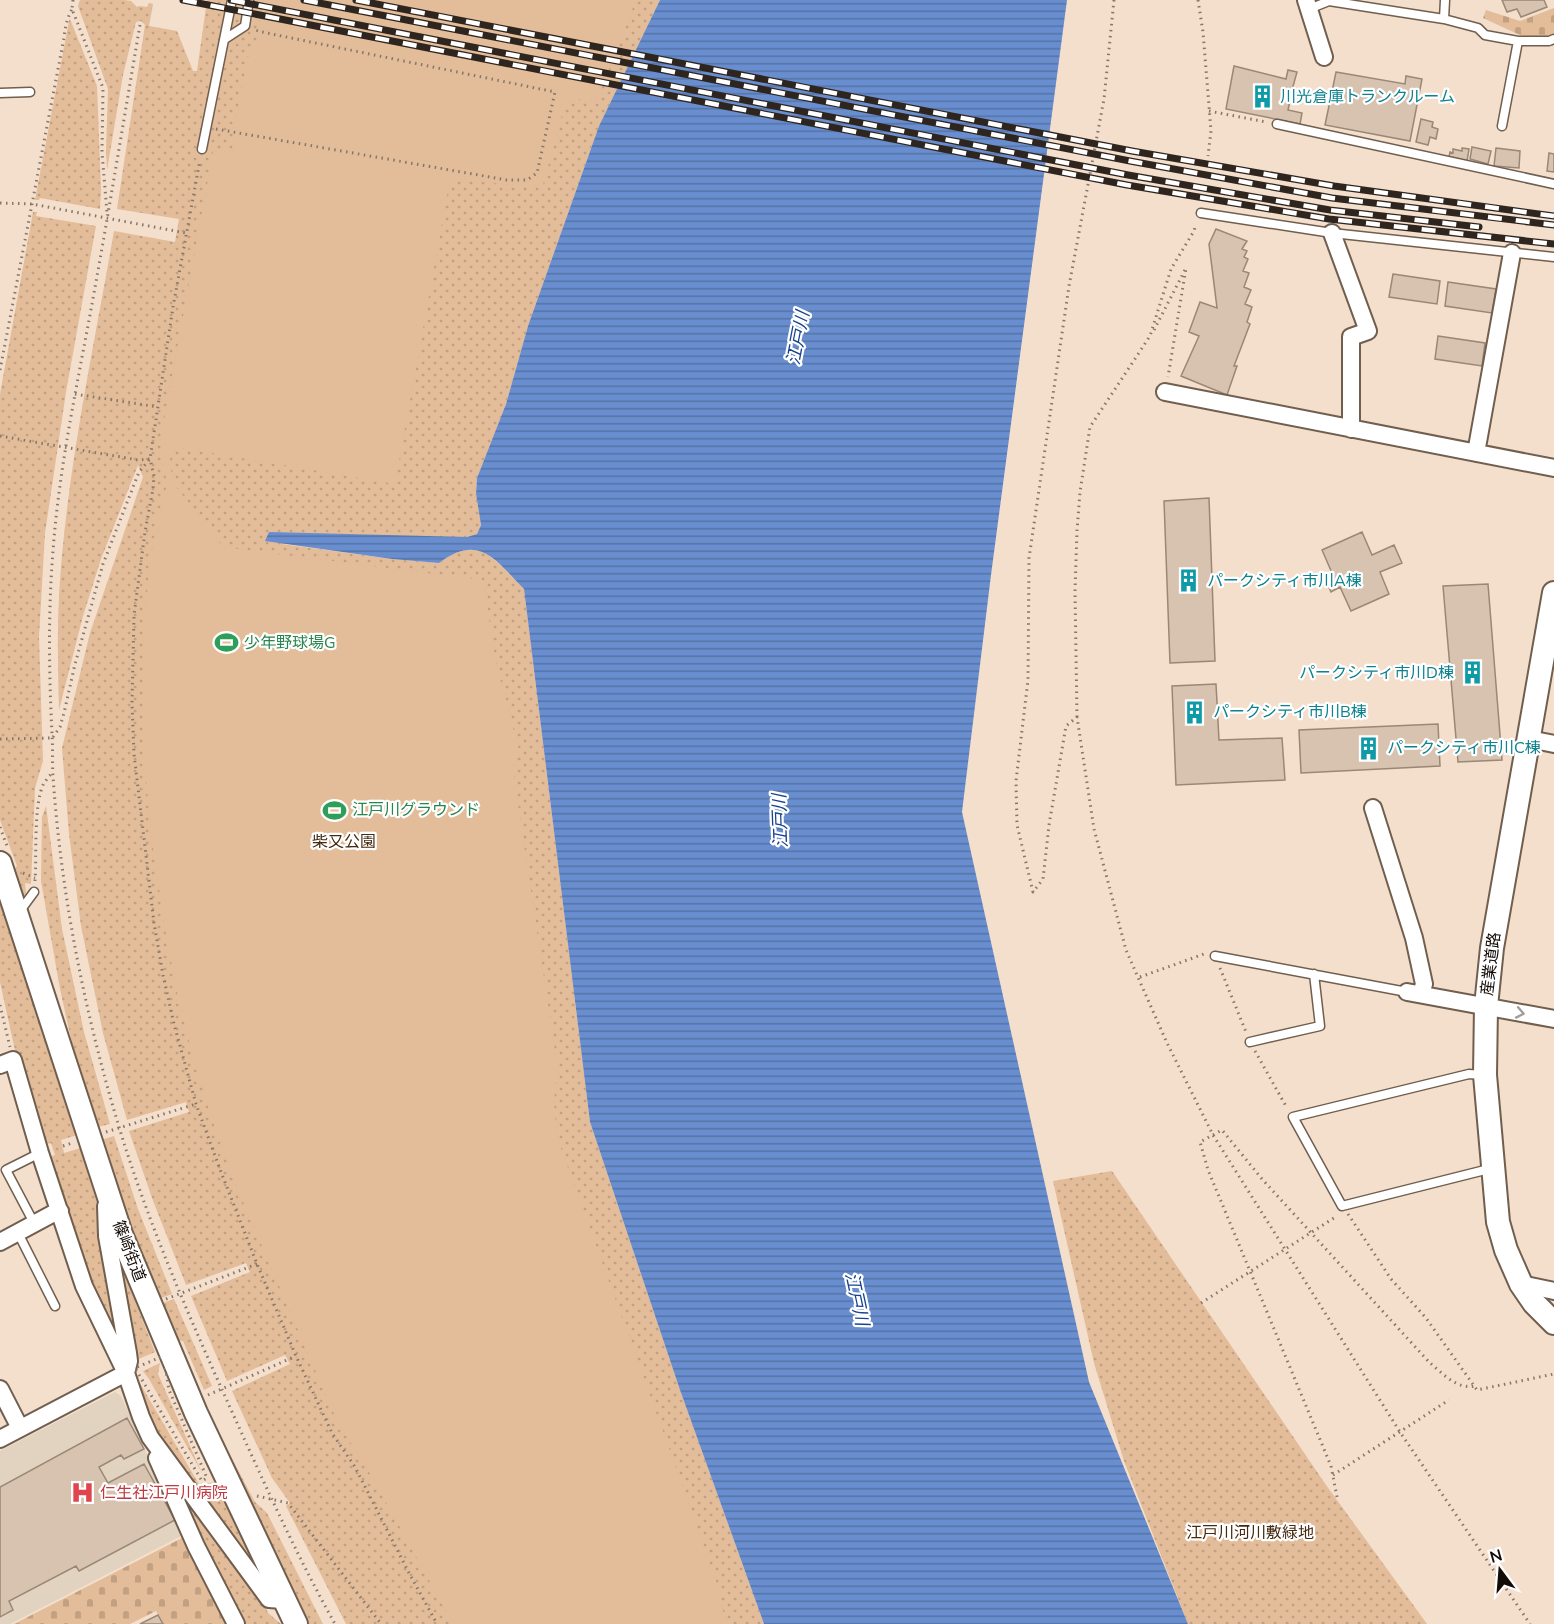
<svg xmlns="http://www.w3.org/2000/svg" width="1554" height="1624" font-family="'Nunito Sans','Noto Sans JP',sans-serif">
<style>
.medical{fill:#e1d3bf}
.green{fill:url(#green-dots)}
.cemetery{fill:url(#cemetery-stones)}
.pitch{fill:#e3bc99}
.water{fill:url(#water-rules)}
.building{fill:#d7c3b0;stroke:#9a8775;stroke-width:1.5}
.lines{fill:none;stroke-linecap:round;stroke-linejoin:round}
.service-casing{stroke:#705e4e;stroke-width:11}
.minor-casing{stroke:#705e4e;stroke-width:20}
.secondary-casing{stroke:#705e4e;stroke-width:26}
.path{stroke:#85776b;stroke-width:3;stroke-dasharray:1.5 4.5;stroke-linecap:butt}
.service{stroke:#fff;stroke-width:8}
.minor{stroke:#fff;stroke-width:16}
.secondary{stroke:#fff;stroke-width:22}
.rail-casing{stroke:#2e251f;stroke-width:7}
.rail{stroke:#fff;stroke-width:4.5;stroke-dasharray:14;stroke-linecap:butt}
.oneway{stroke:#a09d9b}
.labels{text-anchor:middle;dominant-baseline:central;stroke-width:4.5;stroke-linejoin:round;paint-order:stroke}
.culture-label{font-size:16px;fill:#0d838f;stroke:#fff;text-anchor:start}
.leisure-label{font-size:16px;fill:#27864d;stroke:#fff;text-anchor:start}
.park-label{font-size:16px;fill:#452b11;stroke:#fff}
.street-label{font-size:16px;fill:#120b06;stroke:#fff}
.health-label{font-size:16px;fill:#be3a42;stroke:#fff;text-anchor:start}
.water-label{font-size:18px;font-style:italic;fill:#184390;stroke:#fff}
</style>
<defs>
<pattern id="green-dots" width="8" height="8" patternUnits="userSpaceOnUse" patternTransform="scale(1.5)"><rect width="8" height="8" fill="#e3bc99"/><path d="M2 2h.1M6 6h.1" fill="none" stroke="#c2a082" stroke-width="1.8" stroke-linecap="round"/></pattern>
<pattern id="cemetery-stones" width="16" height="16" patternUnits="userSpaceOnUse" patternTransform="scale(1.5)"><rect width="16" height="16" fill="#e3bc99"/><path d="M2 7V4a2 2 0 0 1 4 0v3zM10 15v-3a2 2 0 0 1 4 0v3z" fill="#c2a082"/></pattern>
<pattern id="water-rules" width="6" height="5" patternUnits="userSpaceOnUse" patternTransform="scale(1.5)"><rect width="6" height="5" fill="#698ecf"/><path d="M0 2.5h6" fill="none" stroke="#5572a6"/></pattern>
</defs>
<rect width="100%" height="100%" fill="#f4decc"/>
<!-- medical -->
<path class="medical" d="M115,1392L121,1396L183,1535L10,1624H0V1451Z"/>
<!-- green -->
<path class="green" d="M80,0H124L131,1L137,7L139,6L147,7L149,3L153,4L149,26L177,31L193,71H197L207,0H660L599,126L528,326L506,404L477,478L476,494L481,525L477,534L467,537L282,544L392,559L439,563C480,532 495,561 524,589L590,1122L680,1390L764,1624H346L286,1506L290,1503L272,1478L232,1391L290,1364L285,1355L227,1381L191,1296L250,1272L246,1263L186,1285L152,1198L129,1131L189,1112L186,1102L127,1120L103,1033L81,926L69,834L62,748L90,633L143,477L138,465L101,559L83,616L59,710C58,672 57,634 59,596C66,473 93,352 114,231L175,242L179,219L117,209L145,25L141,21L136,22L123,75L107,170L106,151L108,89L78,6Z
M70,19L97,86L101,190L100,209L40,198L39,200H35L69,21Z
M33,212H37L36,216L96,226L66,392L45,533L39,637L43,761L35,788L31,884L25,883L26,894L23,897L12,873L17,866L0,820V394Z
M46,806L62,929L84,1032L110,1124L98,1127L75,1057L60,989L41,881L42,817Z
M0,890L80,1134L61,1140L64,1153L84,1147L93,1175L103,1243L124,1350L89,1279L47,1158L55,1155L51,1143L44,1145L14,1046L0,982Z
M114,1136L138,1209L172,1294L161,1298L158,1289L155,1290L127,1217L101,1140Z
M1112,1171L1326,1485L1427,1624H1188L1124,1461L1094,1363L1053,1181Z
M116,1252L155,1352L136,1360Z
M174,1299L212,1386L204,1390L183,1341H178L168,1319L169,1318L163,1303Z
M160,1363L158,1374L202,1473L149,1379L143,1371Z
M138,1380L200,1486L214,1482L218,1484L266,1583L203,1499L205,1497L152,1430Z
M214,1425L255,1502L267,1513L323,1624H309L289,1585Z
M165,1466L255,1585L268,1613L281,1624H242Z"/>
<!-- cemetery -->
<path class="cemetery" d="M1554,8V34L1550,36H1522L1483,18L1486,10L1520,21Z
M182,1538L226,1624H163L156,1611L130,1624H14Z"/>
<!-- pitch -->
<path class="pitch" d="M264,0H636L596,102L582,98L564,108L543,185L533,187L450,179L395,484L177,447L169,461L174,484L223,547L483,580L496,663L519,750L513,771L555,1051L558,1064L554,1101L557,1137L674,1462L716,1581L726,1624H453L375,1482L337,1421L234,1181L212,1119L191,1050L177,992L166,935L152,842L146,779L143,667L144,622L150,564L156,523L167,485L160,442L213,152L232,151L236,117L250,48L252,44L257,39Z"/>
<!-- water -->
<path class="water" d="M660,0H1067L991,575L962,812L1089,1382L1188,1624H764L680,1390L590,1122L524,589C496,561 480,532 439,563L392,559L265,541L269,532L467,537L477,534L481,525L476,494L477,478L506,404L528,326L599,126Z"/>
<!-- building -->
<path class="building" d="M1502,0H1544L1547,7L1521,17L1517,9L1507,12Z
M1234,66L1286,79L1288,70L1297,72L1292,90L1296,92L1294,102L1290,101L1288,110L1302,113L1300,124L1226,109Z
M1336,72L1405,84L1406,76L1422,79L1410,141L1325,125Z
M1421,119L1433,122L1432,127L1438,129L1436,139L1430,137L1428,145L1416,142Z
M1472,147L1491,151L1488,164L1470,159Z
M1462,148L1469,149L1467,161L1449,157L1450,152L1453,153V149L1462,151Z
M1496,148L1520,151L1519,168L1494,166Z
M1549,153L1554,154V172L1547,171Z
M1216,229L1247,241L1242,249L1247,251L1244,257L1248,259L1243,271L1249,273L1244,287L1251,290L1245,304L1252,307L1247,322L1250,324L1234,366H1237L1227,395L1181,376L1199,336L1189,332L1200,302L1217,308L1209,244Z
M1393,274L1440,281L1437,304L1389,297Z
M1448,282L1496,289L1492,313L1445,306Z
M1438,336L1485,343L1482,366L1435,359Z
M1209,498L1215,661L1170,663L1164,501Z
M1362,532L1372,555L1394,545L1402,563L1380,572L1389,594L1351,611L1340,587L1331,592L1324,576L1332,573L1322,550Z
M1488,584L1502,760L1458,762L1443,586Z
M1216,684L1219,740L1282,738L1285,780L1176,785L1172,686Z
M1438,724L1440,766L1301,773L1299,730Z
M127,1418L144,1449L124,1459L121,1455L99,1467L108,1483L144,1464L175,1520L79,1571L76,1566L9,1601L13,1610L0,1617V1487Z
M158,1615L163,1624H140Z"/>
<g class="lines">
<defs>
<path id="service" d="M1445,0L1444,19L1478,28L1485,35L1518,41L1502,126
M1309,9L1329,1L1444,19
M225,39L245,26L249,0
M1518,41H1549L1554,39
M0,93L30,92
M1277,124L1554,184
M202,149L232,0
M1201,213L1332,233L1554,257
M20,911L34,892
M1215,956L1407,992
M1250,1042L1320,1026L1314,974
M1483,1075L1469,1074L1293,1117L1342,1206L1493,1168
M34,1223L6,1170L40,1153
M18,1233L55,1306"/>
<path id="minor" d="M1306,0L1324,57
M1332,233L1368,331L1351,337V429
M1165,392L1554,468
M1476,453L1512,253
M1529,739L1554,744
M1373,808L1414,938L1424,984L1421,994
M1407,992L1554,1019
M0,1065L13,1060L40,1153L84,1286L126,1373L141,1417L150,1437L269,1599L283,1600
M0,1242L54,1213L60,1211
M1521,1284L1554,1291
M0,1389L20,1428
M0,1439L126,1373L129,1361L128,1353L107,1236L106,1206
M157,1458L196,1546L236,1624"/>
<path id="secondary" d="M1554,593L1492,948L1486,1006L1485,1075L1498,1222L1506,1250L1521,1284L1534,1303L1554,1323
M0,863L121,1234L196,1413L296,1624"/>
</defs>
<!-- service casing -->
<use href="#service" class="service-casing"/>
<!-- minor casing -->
<use href="#minor" class="minor-casing"/>
<!-- secondary casing -->
<use href="#secondary" class="secondary-casing"/>
<!-- path -->
<path class="path" d="M73,0L72,9L103,88L102,152L107,213
M1114,0L1104,99L1069,286L1029,558L1028,680L1016,781L1017,825L1033,892L1043,879L1049,825L1066,726L1077,717L1094,829L1126,950L1167,1043L1213,1135L1400,1432L1530,1624
M1198,0L1203,32L1211,131L1208,156
M140,25C124,118 109,211 92,304C77,386 59,468 53,551C48,612 49,673 52,734C53,748 52,762 53,776C61,895 85,1014 119,1127C149,1226 191,1321 233,1414C265,1485 297,1556 335,1624
M1209,111L1266,122
M216,129L507,180H527L537,173L555,92L262,32L255,30
M0,203L32,204L186,233
M1154,330L1186,268L1168,377
M0,370L64,38C65,27 67,19 72,9
M75,394L158,407
M0,436L138,460L150,459L154,476L153,489L145,532L134,615L132,703L134,754L154,923L163,975L174,1024L196,1104L221,1172L257,1264L296,1356L332,1433L355,1467L409,1573L437,1624
M1077,717L1075,591L1077,531L1080,492L1090,427L1150,336L1171,269L1194,231L1196,224
M53,737L60,727L64,713L75,664L103,564L139,472L150,459L173,307L200,160
M0,739L52,738
M0,827L7,846
M23,873L35,878
M35,881C37,856 33,804 44,783C47,779 50,775 53,772
M1220,968L1246,1032
M1140,977L1204,954
M0,1005L10,1047
M1255,1051L1287,1108
M106,1132L196,1104
M63,1146L72,1143
M1348,1214L1391,1279L1426,1318L1477,1390L1554,1374
M166,1299L257,1264
M1201,1303L1337,1216
M161,1357L165,1365L169,1390L207,1478L202,1481L135,1368Z
M208,1395L296,1356
M1333,1475L1449,1400
M257,1496L288,1503L381,1624
M1337,1497L1331,1466L1208,1170L1200,1142L1222,1130L1262,1179L1429,1362C1441,1372 1457,1390 1474,1386"/>
<!-- service -->
<use href="#service" class="service"/>
<!-- minor -->
<use href="#minor" class="minor"/>
<!-- secondary -->
<use href="#secondary" class="secondary"/>
<defs>
<path id="rail" d="M183,0L1127,185L1329,219L1554,244
M231,0L1128,175L1330,210L1479,227
M304,0L1130,161L1332,198L1554,225
M356,0L1132,151L1334,186L1554,216"/>
</defs>
<!-- rail casing -->
<use href="#rail" class="rail-casing"/>
<!-- rail -->
<use href="#rail" class="rail"/>
</g>
<!-- one-way arrows -->
<defs><path id="oneway-chevron" d="M-2-3.5L2.5 0L-2 3.5" fill="none" stroke-width="1.6" stroke-linecap="round" stroke-linejoin="round" transform="scale(1.5)"/></defs>
<use class="oneway" href="#oneway-chevron" transform="translate(1520 1013) rotate(11)"/>
<!-- icons -->
<defs>
<symbol id="building-bare" viewBox="-9 -9 18 18"><path d="M-4-6H4V6H1V3H-1V6H-4ZM-2.5-4.3h1.7v1.8h-1.7ZM.8-4.3h1.7v1.8H.8ZM-2.5-1h1.7V.8h-1.7ZM.8-1h1.7V.8H.8Z" fill="#0f9aa8" stroke="#fff" stroke-width="2.5" paint-order="stroke"/></symbol>
<symbol id="stadium-bare" viewBox="-9 -9 18 18"><path d="M0-5a6.5 5 0 1 0 0 10a6.5 5 0 1 0 0-10ZM-3.5-1.8h7v3.6h-7Z" fill="#2e9e5b" stroke="#fff" stroke-width="2.5" paint-order="stroke"/></symbol>
<symbol id="hospital-bare" viewBox="-9 -9 18 18"><path d="M-5-5h3v3.5h4V-5h3V5h-3V1.5h-4V5h-3Z" fill="#e0444e" stroke="#fff" stroke-width="2.5" paint-order="stroke"/></symbol>
</defs>
<g fill-rule="evenodd">
<use href="#building-bare" x="1246" y="80" width="33" height="33"/>
<use href="#building-bare" x="1172" y="564" width="33" height="33"/>
<use href="#stadium-bare" x="210" y="626" width="33" height="33"/>
<use href="#building-bare" x="1456" y="656" width="33" height="33"/>
<use href="#building-bare" x="1178" y="696" width="33" height="33"/>
<use href="#building-bare" x="1352" y="732" width="33" height="33"/>
<use href="#stadium-bare" x="318" y="794" width="33" height="33"/>
<use href="#hospital-bare" x="66" y="1476" width="33" height="33"/>
</g>
<g class="labels">
<!-- culture labels -->
<g class="culture-label">
<text x="1280" y="97">川光倉庫トランクルーム</text>
<text x="1207" y="581">パークシティ市川A棟</text>
<text x="1454" y="673" text-anchor="end">パークシティ市川D棟</text>
<text x="1213" y="712">パークシティ市川B棟</text>
<text x="1387" y="748">パークシティ市川C棟</text>
</g>
<!-- leisure labels -->
<g class="leisure-label">
<text x="244" y="643">少年野球場G</text>
<text x="352" y="810">江戸川グラウンド</text>
</g>
<!-- park labels -->
<g class="park-label">
<text x="344" y="842">柴又公園</text>
<text x="1250" y="1533">江戸川河川敷緑地</text>
</g>
<!-- street labels -->
<g class="street-label">
<text transform="translate(1491 964) rotate(-83)">産業道路</text>
<text transform="translate(129 1251) rotate(69)">篠崎街道</text>
</g>
<!-- health labels -->
<g class="health-label">
<text x="100" y="1493">仁生社江戸川病院</text>
</g>
<!-- water labels -->
<g class="water-label">
<text transform="translate(798 338) rotate(-79)">江戸川</text>
<text transform="translate(780 821) rotate(-92)">江戸川</text>
<text transform="translate(857 1299) rotate(78)">江戸川</text>
</g>
</g>
<!-- north arrow -->
<g transform="translate(1500 1570) rotate(344)" stroke="#ffffff" stroke-width="4.5" paint-order="stroke">
<path d="M0-4.5L10 22L0 15L-10 22Z" fill="#120b06"/>
<text y="-9" font-size="16" font-weight="bold" text-anchor="middle" fill="#120b06">N</text>
</g>
</svg>
